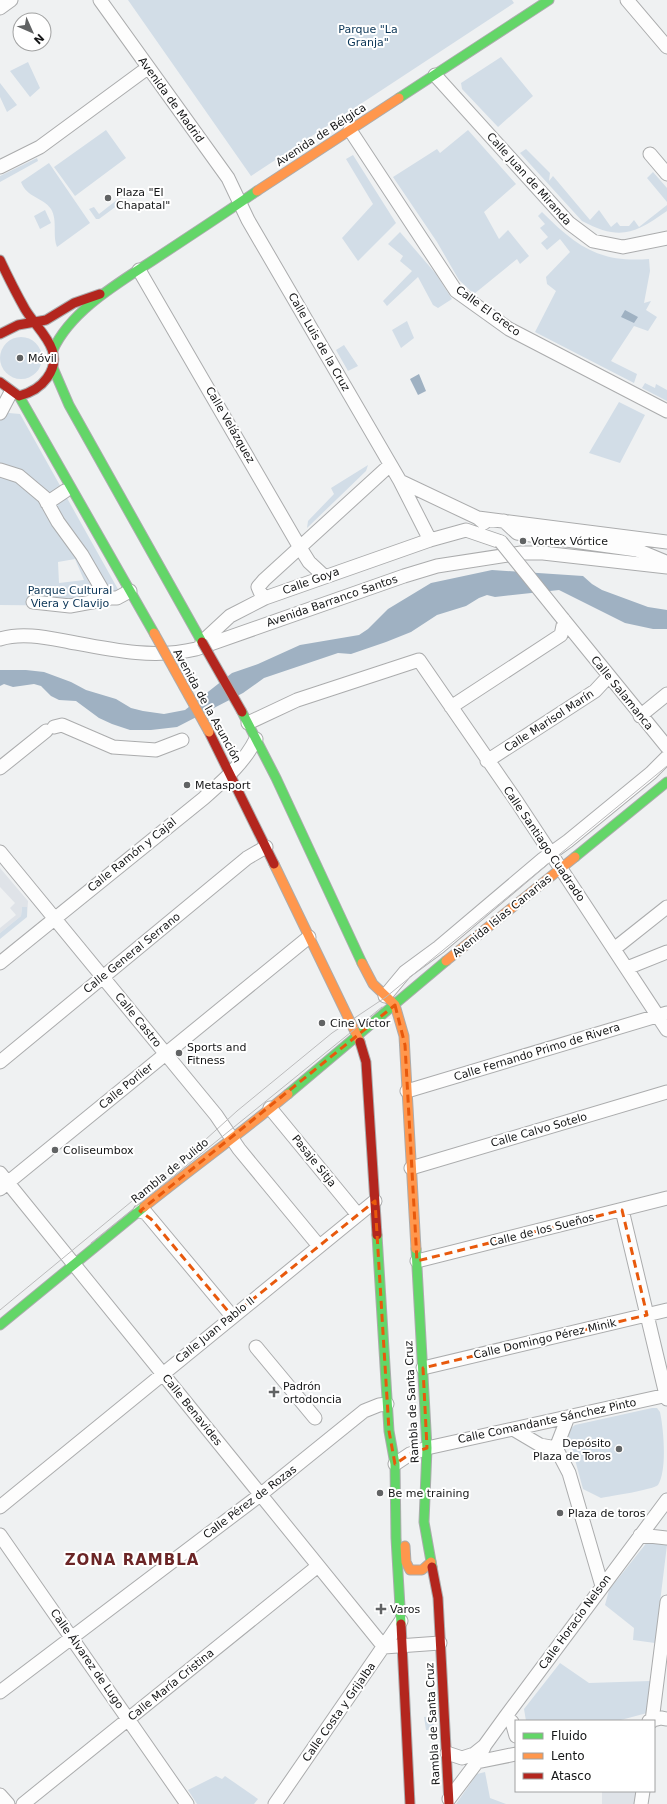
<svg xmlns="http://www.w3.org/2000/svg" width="667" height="1804" font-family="'DejaVu Sans',sans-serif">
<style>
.built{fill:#dfe3e8}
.green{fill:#d2dde7;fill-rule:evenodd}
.water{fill:#9fb1c2}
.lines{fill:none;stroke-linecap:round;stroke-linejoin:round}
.street-casing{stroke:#abacad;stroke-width:15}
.fast-casing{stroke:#abacad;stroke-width:11}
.slow-casing{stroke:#abacad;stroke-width:11}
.jam-casing{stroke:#abacad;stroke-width:11}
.street{stroke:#fdfdfd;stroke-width:13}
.fast{stroke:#63d668;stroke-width:9}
.slow{stroke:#ff974d;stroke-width:9}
.jam{stroke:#b3261e;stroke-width:9}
.tram{stroke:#bbbbbc;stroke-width:1}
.street-bridge-casing{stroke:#abacad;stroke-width:15;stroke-linecap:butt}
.slow-bridge-casing{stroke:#abacad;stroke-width:11;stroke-linecap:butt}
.jam-bridge-casing{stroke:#abacad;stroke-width:11;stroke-linecap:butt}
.street-bridge{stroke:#fdfdfd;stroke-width:13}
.slow-bridge{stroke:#ff974d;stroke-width:9}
.jam-bridge{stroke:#b3261e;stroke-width:9}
.marked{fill:none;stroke:#e8590c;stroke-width:3;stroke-dasharray:8 5;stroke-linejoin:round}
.poi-dot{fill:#616364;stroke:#fff;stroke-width:1.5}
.labels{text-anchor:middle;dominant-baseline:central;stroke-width:4;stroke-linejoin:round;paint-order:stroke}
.park-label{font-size:11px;fill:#093456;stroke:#fff}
.street-label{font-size:11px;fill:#151617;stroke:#fff}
.poi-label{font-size:11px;fill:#151617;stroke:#fff;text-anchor:start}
.district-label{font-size:15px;font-weight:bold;letter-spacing:1px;fill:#6b2526;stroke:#fff}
</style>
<rect width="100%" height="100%" fill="#eff1f2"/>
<!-- built -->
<path class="built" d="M0,868L28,901L27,917L0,940L27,917V908L22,907L21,916L0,933V928L16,915L10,908L15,903L0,887Z
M602,1791H636L634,1804H602Z"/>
<!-- green -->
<path class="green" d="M128,0H512L514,3L251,176Z
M501,57L533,96L498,127L462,89L461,83Z
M28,62L40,88L30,97L10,71Z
M0,83L17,105L7,112L0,97Z
M106,130L126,158L75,196L54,167Z
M468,130L516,184L484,212L499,239L508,230L529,256L520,264L517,259L474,294L459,280L437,242L393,177L437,149L440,153Z
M526,149L550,173L549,181L553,176L590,220L599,210L611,227L617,222L620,226H629L634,220L639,227L667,205V211C634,234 620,241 582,221L520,153Z
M353,155L396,223L358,261L342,238L373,204L346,159Z
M37,158L38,161L0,182V176Z
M49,163L90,223L57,247C52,235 58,221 51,209C43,197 27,198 21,182Z
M653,172L667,188V202L647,178Z
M118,199H120L122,202L99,219H96L89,209L94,207L99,214Z
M45,210L51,223L40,229L34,216Z
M542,212C576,246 599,263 649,259L650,271L644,303L651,301L646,310L657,317L648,331L634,326L611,361L637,374L634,383L535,332L556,291L547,284L546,277L570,252L560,239L547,250L541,243L548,237L540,228L545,224L538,216Z
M400,232L436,274L452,299L438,308L433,305L418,277L387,306L383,301L412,271L400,261L403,256L388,244Z
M407,321L414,338L401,348L392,330Z
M0 358a21 21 0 1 1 42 0a21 21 0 1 1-42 0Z
M344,345L358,366L348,371L336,350Z
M645,383L655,388L656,384L667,390V401L642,388Z
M619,402L645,415L620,463L589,453Z
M0,410L9,413L20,414L119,591L113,604L97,606L0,605ZM75,559L84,580L59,583L58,562Z
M368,465L366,471L307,528L308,521L334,494L331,488Z
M22,907H27V917L0,939V933L21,916Z
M652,1408H657L660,1412C664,1431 667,1471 658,1485C652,1490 611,1496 601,1498L583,1489L568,1434L570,1429L575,1425Z
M648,1541L667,1545L655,1643L633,1640L634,1628L605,1605L609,1590Z
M560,1663L589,1683L650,1681L647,1713L617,1721H526L524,1709Z
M433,1716L434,1730H426L424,1717Z
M485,1772L490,1798L506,1804H456L477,1774Z
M216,1776L222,1779L225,1776L258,1799L254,1804H197L188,1790Z"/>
<!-- water -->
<path class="water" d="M625,310L638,317L634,323L621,317Z
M419,374L426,391L418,395L410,379Z
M492,570L583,576L592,584L602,590L648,607L667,610V629H653L625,623L559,590L495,597L487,595L479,598L466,606L437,615L411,632L386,642L351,654L338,653L264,678L243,693L177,727L151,730H130L112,724L99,718L76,701L59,700L51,696L41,686L34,684L13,687L4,684L0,686V670H26L44,672L71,682L86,690L116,699L131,708L143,711L164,714L185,710L232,673L258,664L300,645L359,635L368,629L388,609L431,583Z"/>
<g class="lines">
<defs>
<path id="street" d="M100,0L228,178L248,220L400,481L430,540
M627,0L667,47
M0,8L11,0
M435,75L569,223L593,241L623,247L667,238
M350,130L456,291L509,329L667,411
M650,154L667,174
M0,167L40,147L142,72
M139,270L299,546L309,562L324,576
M0,413L10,394
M0,470L19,476L44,497L58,522L82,555L107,598H117L130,591
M400,481L478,518L484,523
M47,503L65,491
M478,518L667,542
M504,521L517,533L637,550L666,562
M265,598L261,594L258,587L264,580L390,465
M33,602L70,606L108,599
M563,619L667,747
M0,639C23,632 48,638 70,642C112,650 154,659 196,649L404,576L437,566L521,553H543L667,567
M202,642L230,616L265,598L430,540L466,530L501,542
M451,707L561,635L564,621
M640,716L667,694
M248,723L297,700L419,660L517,802L667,1030
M54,727L62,725L113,747L156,750L182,740
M487,761L595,691L608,677
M0,768L46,731
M0,852L216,1115L239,1149L319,1246
M614,949L667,907
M0,963L204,798C224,780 244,763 256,739
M627,968L667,952
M385,996L405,972L439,947L543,859L568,841L651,773L667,757
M0,1062L247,858L266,847
M407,1091L667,1013
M270,1108L358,1215
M411,1168L667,1092
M0,1173L384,1647L440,1643
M0,1189L309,937
M622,1210L667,1399
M140,1211L146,1213L151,1219L232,1316
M417,1261L667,1198
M256,1347L315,1418
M423,1368L667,1310
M513,1429L540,1445L556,1448L568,1417
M556,1448L569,1473L602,1586
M395,1464L410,1454L427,1448L667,1395
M0,1507L375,1201
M0,1535L187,1804
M640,1535L667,1538
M0,1692L260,1495L364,1411L379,1405L387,1404
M506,1716L512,1722L516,1736
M649,1721L661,1718L667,1719
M652,1721L667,1602
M447,1753L462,1758L474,1754L484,1746
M477,1762L516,1754
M0,1795L8,1804
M449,1799L477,1762L485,1745L506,1716L667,1500
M23,1804L318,1566
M275,1804L401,1621
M641,1804L643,1791"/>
<path id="fast" d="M399,98L549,0
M53,350C72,308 124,280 161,255C193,234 225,213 257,191
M53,368L69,405L202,642
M19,396L154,633
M242,712L276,778L362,963
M575,857L667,782
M288,1094L446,961
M377,1235L389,1431L395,1464L396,1538L401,1624
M416,1249L427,1448L424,1522L432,1567
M0,1325L144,1207"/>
<path id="slow" d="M257,191L399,98
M274,864L360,1042
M446,961L575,857
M362,963L373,984L395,1005L404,1036L416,1249
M144,1207C191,1169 241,1133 288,1094
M405,1546L406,1562L410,1570H422L431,1562"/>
<path id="jam" d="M0,260C8,277 16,293 25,309C38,331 67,351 47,378C40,388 30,393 19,396L0,382
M0,334L18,325L46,320L74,303L100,294
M209,732L274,864
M360,1042L366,1062L377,1235
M432,1567L438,1598L449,1804
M401,1624L410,1804"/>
</defs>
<!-- street casing -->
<use href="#street" class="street-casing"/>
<!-- fast casing -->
<use href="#fast" class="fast-casing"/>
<!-- slow casing -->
<use href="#slow" class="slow-casing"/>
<!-- jam casing -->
<use href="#jam" class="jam-casing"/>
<!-- street -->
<use href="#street" class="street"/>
<!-- fast -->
<use href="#fast" class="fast"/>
<!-- slow -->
<use href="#slow" class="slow"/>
<!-- jam -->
<use href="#jam" class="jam"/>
<!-- tram -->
<path class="tram" d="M91,1243L382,1007
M0,1310L194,1150L237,1111L332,1033L386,997L667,766"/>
<defs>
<path id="street-bridge" d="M501,542L563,619"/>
<path id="slow-bridge" d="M154,633L209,732"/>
<path id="jam-bridge" d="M202,642L242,712"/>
</defs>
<!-- street-bridge casing -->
<use href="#street-bridge" class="street-bridge-casing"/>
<!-- slow-bridge casing -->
<use href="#slow-bridge" class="slow-bridge-casing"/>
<!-- jam-bridge casing -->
<use href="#jam-bridge" class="jam-bridge-casing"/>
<!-- street-bridge -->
<use href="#street-bridge" class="street-bridge"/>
<!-- slow-bridge -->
<use href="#slow-bridge" class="slow-bridge"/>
<!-- jam-bridge -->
<use href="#jam-bridge" class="jam-bridge"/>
</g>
<!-- marked area -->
<path class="marked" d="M395,1005L405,1045L417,1261L622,1210L647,1315L423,1368L427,1448L410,1454L395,1464L389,1431L375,1201L232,1316L151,1219L140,1211Z"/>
<!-- markers -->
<g class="poi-dot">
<circle cx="108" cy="198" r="4"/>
<circle cx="20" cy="358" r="4"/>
<circle cx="523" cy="541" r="4"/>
<circle cx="187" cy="785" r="4"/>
<circle cx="322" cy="1023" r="4"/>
<circle cx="179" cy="1053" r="4"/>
<circle cx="55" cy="1150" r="4"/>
<path d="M272 1386h4v4h4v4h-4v4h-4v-4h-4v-4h4z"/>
<circle cx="619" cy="1449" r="4"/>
<circle cx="380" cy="1493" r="4"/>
<circle cx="560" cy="1513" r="4"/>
<path d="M379 1603h4v4h4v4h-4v4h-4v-4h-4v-4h4z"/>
</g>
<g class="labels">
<!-- park labels -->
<g class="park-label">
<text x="368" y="29">Parque "La<tspan x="368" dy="13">Granja"</tspan></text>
<text x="70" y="590">Parque Cultural<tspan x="70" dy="13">Viera y Clavijo</tspan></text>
</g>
<!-- street labels -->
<g class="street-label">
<text transform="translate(171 100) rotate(54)">Avenida de Madrid</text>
<text transform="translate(321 135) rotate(-33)">Avenida de Bélgica</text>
<text transform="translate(529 179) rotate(48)">Calle Juan de Miranda</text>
<text transform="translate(488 311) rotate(36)">Calle El Greco</text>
<text transform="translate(319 342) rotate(60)">Calle Luis de la Cruz</text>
<text transform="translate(230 425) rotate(60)">Calle Velázquez</text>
<text transform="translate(311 581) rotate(-20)">Calle Goya</text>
<text transform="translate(332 601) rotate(-19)">Avenida Barranco Santos</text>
<text transform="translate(622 693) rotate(51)">Calle Salamanca</text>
<text transform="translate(207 706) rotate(61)">Avenida de la Asunción</text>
<text transform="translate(549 721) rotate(-33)">Calle Marisol Marín</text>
<text transform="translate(544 844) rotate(56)">Calle Santiago Cuadrado</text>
<text transform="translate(132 855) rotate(-39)">Calle Ramón y Cajal</text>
<text transform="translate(502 916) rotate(-39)">Avenida Islas Canarias</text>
<text transform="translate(132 953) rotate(-39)">Calle General Serrano</text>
<text transform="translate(138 1020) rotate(51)">Calle Castro</text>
<text transform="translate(537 1052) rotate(-17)">Calle Fernando Primo de Rivera</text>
<text transform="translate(126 1086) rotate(-39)">Calle Porlier</text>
<text transform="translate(539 1130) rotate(-16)">Calle Calvo Sotelo</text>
<text transform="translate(314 1161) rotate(51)">Pasaje Sitja</text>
<text transform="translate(170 1171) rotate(-39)">Rambla de Pulido</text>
<text transform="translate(542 1230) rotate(-14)">Calle de los Sueños</text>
<text transform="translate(215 1330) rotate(-39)">Calle Juan Pablo II</text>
<text transform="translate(545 1339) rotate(-13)">Calle Domingo Pérez Minik</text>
<text transform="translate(412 1402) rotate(-93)">Rambla de Santa Cruz</text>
<text transform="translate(192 1410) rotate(51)">Calle Benavides</text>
<text transform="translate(547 1421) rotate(-12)">Calle Comandante Sánchez Pinto</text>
<text transform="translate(250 1502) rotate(-37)">Calle Pérez de Rozas</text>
<text transform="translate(575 1622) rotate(-54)">Calle Horacio Nelson</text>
<text transform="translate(87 1659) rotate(55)">Calle Álvarez de Lugo</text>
<text transform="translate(171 1685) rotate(-39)">Calle María Cristina</text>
<text transform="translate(339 1712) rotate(-55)">Calle Costa y Grijalba</text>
<text transform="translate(433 1724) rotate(-93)">Rambla de Santa Cruz</text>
</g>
<!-- poi labels -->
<g class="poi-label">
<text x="116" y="192">Plaza "El<tspan x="116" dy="13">Chapatal"</tspan></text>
<text x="28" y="358">Móvil</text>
<text x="531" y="541">Vortex Vórtice</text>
<text x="195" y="785">Metasport</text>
<text x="330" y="1023">Cine Víctor</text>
<text x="187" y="1047">Sports and<tspan x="187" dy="13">Fitness</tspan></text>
<text x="63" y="1150">Coliseumbox</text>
<text x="283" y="1386">Padrón<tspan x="283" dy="13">ortodoncia</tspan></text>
<text x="611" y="1443" text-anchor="end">Depósito<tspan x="611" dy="13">Plaza de Toros</tspan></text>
<text x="388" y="1493">Be me training</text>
<text x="568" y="1513">Plaza de toros</text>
<text x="390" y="1609">Varos</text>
</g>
<!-- district labels -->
<g class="district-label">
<text x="132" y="1560">ZONA RAMBLA</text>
</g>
</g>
<!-- legend -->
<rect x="515" y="1720" width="140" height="72" fill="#ffffff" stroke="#a1a2a2"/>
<rect x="523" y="1733" width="20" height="6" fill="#63d668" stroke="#a1a2a2"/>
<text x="551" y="1740" font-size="12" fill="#151617">Fluido</text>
<rect x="523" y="1753" width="20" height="6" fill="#ff974d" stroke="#a1a2a2"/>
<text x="551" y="1760" font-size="12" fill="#151617">Lento</text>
<rect x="523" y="1773" width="20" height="6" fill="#b3261e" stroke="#a1a2a2"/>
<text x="551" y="1780" font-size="12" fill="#151617">Atasco</text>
<!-- north arrow -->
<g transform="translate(32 32) rotate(135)"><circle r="19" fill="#ffffff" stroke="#a1a2a2"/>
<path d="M0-3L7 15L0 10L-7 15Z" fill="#616364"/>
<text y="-6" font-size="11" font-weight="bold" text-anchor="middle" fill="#151617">N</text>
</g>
</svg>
